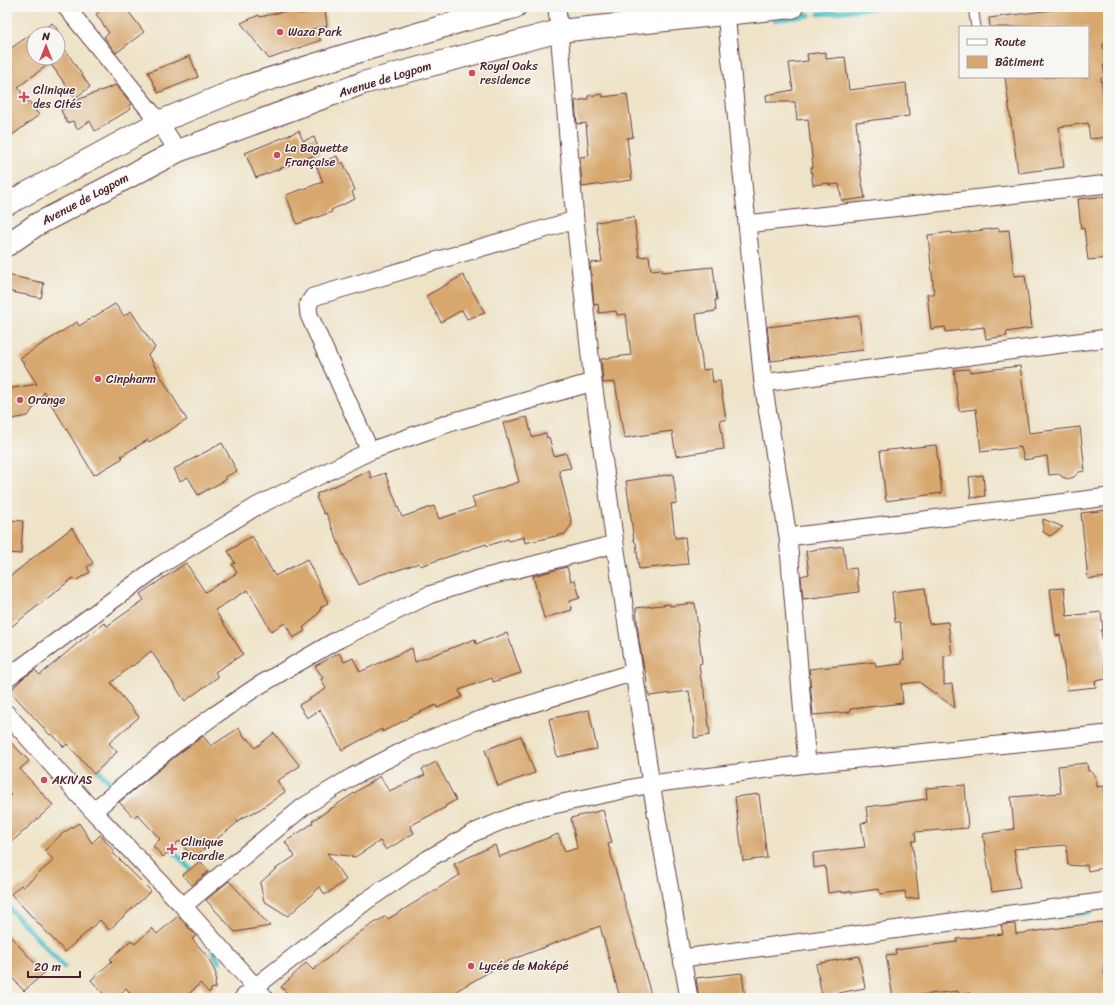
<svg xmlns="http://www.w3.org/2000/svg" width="1115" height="1005" font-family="Sriracha,sans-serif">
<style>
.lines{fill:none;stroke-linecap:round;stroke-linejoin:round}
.stream{stroke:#53c1cb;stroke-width:5}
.building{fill:#d7a76d}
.service-casing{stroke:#633c42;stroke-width:11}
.minor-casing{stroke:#633c42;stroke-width:19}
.secondary-casing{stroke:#633c42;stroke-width:24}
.service{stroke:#fff;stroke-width:9}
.minor{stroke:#fff;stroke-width:17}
.secondary{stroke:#fff;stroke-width:22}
.poi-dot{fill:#d1495b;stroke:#f6f6f2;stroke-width:1.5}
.labels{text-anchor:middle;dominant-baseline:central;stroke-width:3;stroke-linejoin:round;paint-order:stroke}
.poi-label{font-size:12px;fill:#4a1f2b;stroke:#f6f6f2;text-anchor:start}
.street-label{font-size:12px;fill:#4a1f2b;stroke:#f6f6f2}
</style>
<rect width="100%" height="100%" fill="#f6f6f2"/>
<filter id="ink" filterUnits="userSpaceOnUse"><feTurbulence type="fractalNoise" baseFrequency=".025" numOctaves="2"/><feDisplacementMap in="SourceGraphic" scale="8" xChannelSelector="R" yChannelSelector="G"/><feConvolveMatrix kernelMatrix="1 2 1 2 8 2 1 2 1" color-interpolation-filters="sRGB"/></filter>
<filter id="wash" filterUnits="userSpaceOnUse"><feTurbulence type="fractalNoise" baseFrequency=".012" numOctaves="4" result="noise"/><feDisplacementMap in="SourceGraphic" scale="16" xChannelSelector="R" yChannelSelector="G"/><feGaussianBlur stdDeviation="0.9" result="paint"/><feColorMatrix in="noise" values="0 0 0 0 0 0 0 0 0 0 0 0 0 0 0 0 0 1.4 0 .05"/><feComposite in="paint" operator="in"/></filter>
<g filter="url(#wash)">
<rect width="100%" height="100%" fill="#eee3c7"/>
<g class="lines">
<!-- stream -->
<path class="stream" d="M819,14L877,7
M774,20L809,15
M94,766L116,789
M171,849L195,874
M7,906L64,967
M1026,921L1091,912
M213,951L219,962"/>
</g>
<g id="blocks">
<!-- building -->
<path class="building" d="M106,7H125L144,32L116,53L104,37L109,33L96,14Z
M1076,7H1102L1108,11V44H1103L1105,65H1103L1105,78H1101L1106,123L1108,122V137L1090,139L1088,123L1059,127L1064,167L1018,173L1005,77H1088V27H990L989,18Z
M295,9L299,14L325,10L327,26L311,29L321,40L269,59L241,23L259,15L260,17Z
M52,23L61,34L58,36V34H38Z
M30,35L32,38L34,37V58H58V39L90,87L75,98L50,63L18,87L39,115L7,139V51Z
M826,52V59L845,57L849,90L906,83L909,116L856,122L861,177L865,198L842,201L839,184L829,185V183L813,185L811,168L813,167L808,119L797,120L795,102H767L766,95L793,90L789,63L808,61L807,54Z
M190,56L198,77L158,93L148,72Z
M116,85L132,104L129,105L131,109L109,122V123L95,131L90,121L77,129L73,121L67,123L61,110L71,105L70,104L82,98Z
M602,94L603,97L627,94L633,137L627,138L632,180L582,187L580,157L589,156L586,123L577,124L575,101L588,99V96Z
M299,131L303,141L314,137L320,153L256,178L245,153Z
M337,156L340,164L343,162L355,190L352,192L355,199L331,210L332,212L297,224L286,195L323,182L316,165Z
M1108,196V258L1088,260L1084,228L1081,229L1078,199Z
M634,217L639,257L649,256L651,270L662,269V272L713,267L717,300H715L716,311L696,314L703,370L711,369L713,382L720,381L726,420H720L724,449L676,456L672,431L624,438L615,382L603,383L601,359L631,355L626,314L617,315L616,311L599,313L598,304L594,305L590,263L602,262L596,222Z
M999,228V231L1009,230L1014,276L1025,275L1032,328L1006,332L1007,336L986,339L984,327L946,332L945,327L931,329L927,294H934L928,235L952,232V234Z
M7,275L44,283L41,298L7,291Z
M463,275L485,313L467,319L462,310L441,322L426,296Z
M115,304L124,316L131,311L155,348L148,355L187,420L149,442L148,440L121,456L123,458L94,475L44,392L28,416L7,420V389L37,384L20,358L77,322L79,326Z
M859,316L863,350L771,361L767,327Z
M1020,366L1029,433L1080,427L1085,471L1079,472L1074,477L1068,479L1062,477L1059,474L1049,475L1047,456L1024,460L1021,447L981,452L976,409L959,411L954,370L970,369V372Z
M527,417L532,437L546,433L547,438L549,437L554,456L566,453L571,468L559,470L572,524L565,534L525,543L524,537L509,541L508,539L487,546L486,544L420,566L419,563L392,572V571L377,576L359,585L343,554L326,513L324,514L316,497L318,496L316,494L369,471L371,478L385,473L402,517L434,506L439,519L475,507L472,497L519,482L503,423Z
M222,443L237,471L225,477L227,479L198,495L188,477L180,481L174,469Z
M936,445L942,493L886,501L880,451Z
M673,474L677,503L671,504L675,538L685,537L688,564L639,569L636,543L634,541L630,510L626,481Z
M983,475L985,496L971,498L969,477Z
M1107,510L1108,518V577L1088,579L1081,513Z
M1043,519L1063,527L1050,536L1043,532Z
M7,520L23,521L21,554L7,553Z
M72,528L93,563L87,567L90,572L75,581L73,578L7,630V579L40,552Z
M252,536L275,576L307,559L328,603L321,607L319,613L303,628L305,631L293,638L285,623L271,631L248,590L215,610L243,654L215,672L218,677L185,701L151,651L133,666L132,665L111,683L139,717L109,743L117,752L94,774L67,744L64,747L52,734L50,735L10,691L23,678L35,670L40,675L91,632L92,633L104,623L107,626L144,600L140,594L186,563L205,592L237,573L232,564L235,563L228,551L238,545V544Z
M843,546L846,569L856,568L859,592L803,599L801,576L809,574L806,551Z
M567,567L571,581L575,580L580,598L570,601L572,610L544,618L533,576Z
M925,588L929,624L948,622L952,655L944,656V685L952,684L955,708L919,682L901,684L903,703L850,709V712L813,715L809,669L875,662L876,667L902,664V660H904L900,622H895L892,592Z
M1064,588L1067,616L1101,612L1103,630H1101L1107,679L1095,681L1096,687L1067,690L1060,635L1056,636L1050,589Z
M695,603L702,663L699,664L701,680L705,693L710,735L694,738V725L689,691L649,696L645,669H644L639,641L636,608L670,604V606Z
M507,633L521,673L493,682L492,678L459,690L462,697L437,708L436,705L407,718V719L382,732V729L342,750L320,710L307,718L299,705L326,689L321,679L323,678L315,666L339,653L344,662L353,658L360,672L412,648L415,662L475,639L476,644Z
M589,710L597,749L557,757L549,719Z
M239,728L246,739L248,738L255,748L274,733L300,766L277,781L285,792L260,809L237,821L238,822L193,858L179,841L163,857L153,846L160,839L137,814L134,818L119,802L181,752L203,736L211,746Z
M521,736L535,773L498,786L485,750Z
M7,738L29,761L20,769L53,805L7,846V797L11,795L7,790Z
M436,762L456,800L445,806L446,807L410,826L414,833L386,850L380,841L355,857L327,853L346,880L325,895L320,887L288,916L264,901L260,883L277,868L295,856L285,842L313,823L312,821L380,776L389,791L425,775L422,769Z
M1087,763L1088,771H1091L1095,775L1097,787L1104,786L1108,821V867L1088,871L1087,865L1080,866L1068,865L1066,845L1014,849L1020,888L992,892L983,834L1014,829L1011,797L1061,793L1058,766Z
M965,785L968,828L915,832L916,841H912L919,898L906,899L905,891L880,894L879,889L851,893V891L842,893V891L828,893L825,866L814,868L813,853L865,847L861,823L868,822L866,807L927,799L926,788Z
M759,794L767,858L743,861L735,797Z
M603,810L612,843L608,844L652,998H620L600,926L508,961L444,998H292L281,987L306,963L313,970L360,932L386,916L388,919L460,875L454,864L495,845L499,857L558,834L565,852L577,848L571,818Z
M79,823L92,843L100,835L114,851L112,852L151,891L109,930L100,920L65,952L11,894L21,885L23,887L54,860L44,851L63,833Z
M200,861L209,871L192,885L183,875Z
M229,881L270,926L235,932L206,900Z
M178,916L196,936L192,939L208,957L216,974L215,989L212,988L209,993L200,983L185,998H134L126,988L116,998H107L91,980L112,961L110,959L131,940L135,944L152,928L157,934Z
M1102,922L1106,949L1108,948V965H1103L1108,998H970V993L959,995L958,991L921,995V998H893L886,955L896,954L895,950L957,942V939L1003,934L1001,925L1015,924L1016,934Z
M7,933L44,973L24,991L7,972Z
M859,956L865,988L822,996L816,964Z
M742,973L745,998H699L696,978Z"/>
</g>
</g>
<g filter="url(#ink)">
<use href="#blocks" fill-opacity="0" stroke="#633c42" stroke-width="1"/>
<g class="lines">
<defs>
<path id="service" d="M973,7L976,27"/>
<path id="minor" d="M66,7L159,122L178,151
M557,7L575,220L593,382L615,544L634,672L651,784L689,998
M726,13L763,383L788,537L807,764
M747,224L1108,184
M763,383L1108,338
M370,451L309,315L308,305L313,297L575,220
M788,537L1108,497
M7,678L159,566L257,506L370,451L452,422L593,382
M7,714L93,811L183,906L265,998
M93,811L175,744L215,715L258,686L337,640L429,595L479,579L615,544
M183,906L303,807L352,777L411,747L473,722L634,672
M683,958L1108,901
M243,998L255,987L366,901L428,859L473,833L525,811L651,784L807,764L1108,734"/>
<path id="secondary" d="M7,204L159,122L244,87L343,56L465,20L515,7
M7,245L36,225L178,151L363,83L559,31L792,7"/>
</defs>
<!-- service casing -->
<use href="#service" class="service-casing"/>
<!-- minor casing -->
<use href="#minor" class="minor-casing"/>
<!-- secondary casing -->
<use href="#secondary" class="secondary-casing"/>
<!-- service -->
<use href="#service" class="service"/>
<!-- minor -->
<use href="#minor" class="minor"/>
<!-- secondary -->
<use href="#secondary" class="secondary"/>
</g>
</g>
<!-- markers -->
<g class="poi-dot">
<circle cx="280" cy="32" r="4"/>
<circle cx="472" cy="73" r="4"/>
<path d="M22 91h4v4h4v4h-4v4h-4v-4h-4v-4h4z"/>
<circle cx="277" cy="155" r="4"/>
<circle cx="98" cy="379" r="4"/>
<circle cx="20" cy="400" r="4"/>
<circle cx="44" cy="780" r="4"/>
<path d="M170 843h4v4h4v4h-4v4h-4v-4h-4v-4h4z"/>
<circle cx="471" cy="966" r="4"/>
</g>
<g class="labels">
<!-- poi labels -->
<g class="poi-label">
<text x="288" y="32">Waza Park</text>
<text x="480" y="66">Royal Oaks<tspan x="480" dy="14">residence</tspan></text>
<text x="33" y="90">Clinique<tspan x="33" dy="14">des Cités</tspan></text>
<text x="285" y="148">La Baguette<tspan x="285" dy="14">Française</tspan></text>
<text x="106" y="379">Cinpharm</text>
<text x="28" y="400">Orange</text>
<text x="52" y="780">AKIVAS</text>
<text x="181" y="842">Clinique<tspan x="181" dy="14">Picardie</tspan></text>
<text x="479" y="966">Lycée de Maképé</text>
</g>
<!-- street labels -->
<g class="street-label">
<text transform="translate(385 79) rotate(-17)">Avenue de Logpom</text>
<text transform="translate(85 199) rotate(-28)">Avenue de Logpom</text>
</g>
</g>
<!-- margin -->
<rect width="1115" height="1005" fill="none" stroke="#f6f6f2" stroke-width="24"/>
<!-- legend -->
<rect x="959" y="26" width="130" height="52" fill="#f6f6f2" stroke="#b1a0a2"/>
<rect x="967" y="39" width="20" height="6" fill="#ffffff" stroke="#b1a0a2"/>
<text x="995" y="46" font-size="12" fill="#4a1f2b">Route</text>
<rect x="967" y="56" width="20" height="12" fill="#d7a76d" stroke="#b1a0a2"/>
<text x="995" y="66" font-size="12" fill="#4a1f2b">Bâtiment</text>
<!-- north arrow -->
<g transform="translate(46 46)"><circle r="19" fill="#f6f6f2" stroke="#b1a0a2"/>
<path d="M0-3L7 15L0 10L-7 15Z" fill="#d1495b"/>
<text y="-6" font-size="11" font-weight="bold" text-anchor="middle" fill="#4a1f2b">N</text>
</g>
<!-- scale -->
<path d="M28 971v6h52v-6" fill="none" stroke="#4a1f2b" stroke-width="2"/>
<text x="34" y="971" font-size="12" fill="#4a1f2b" stroke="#f6f6f2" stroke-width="3" paint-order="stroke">20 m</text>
</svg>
